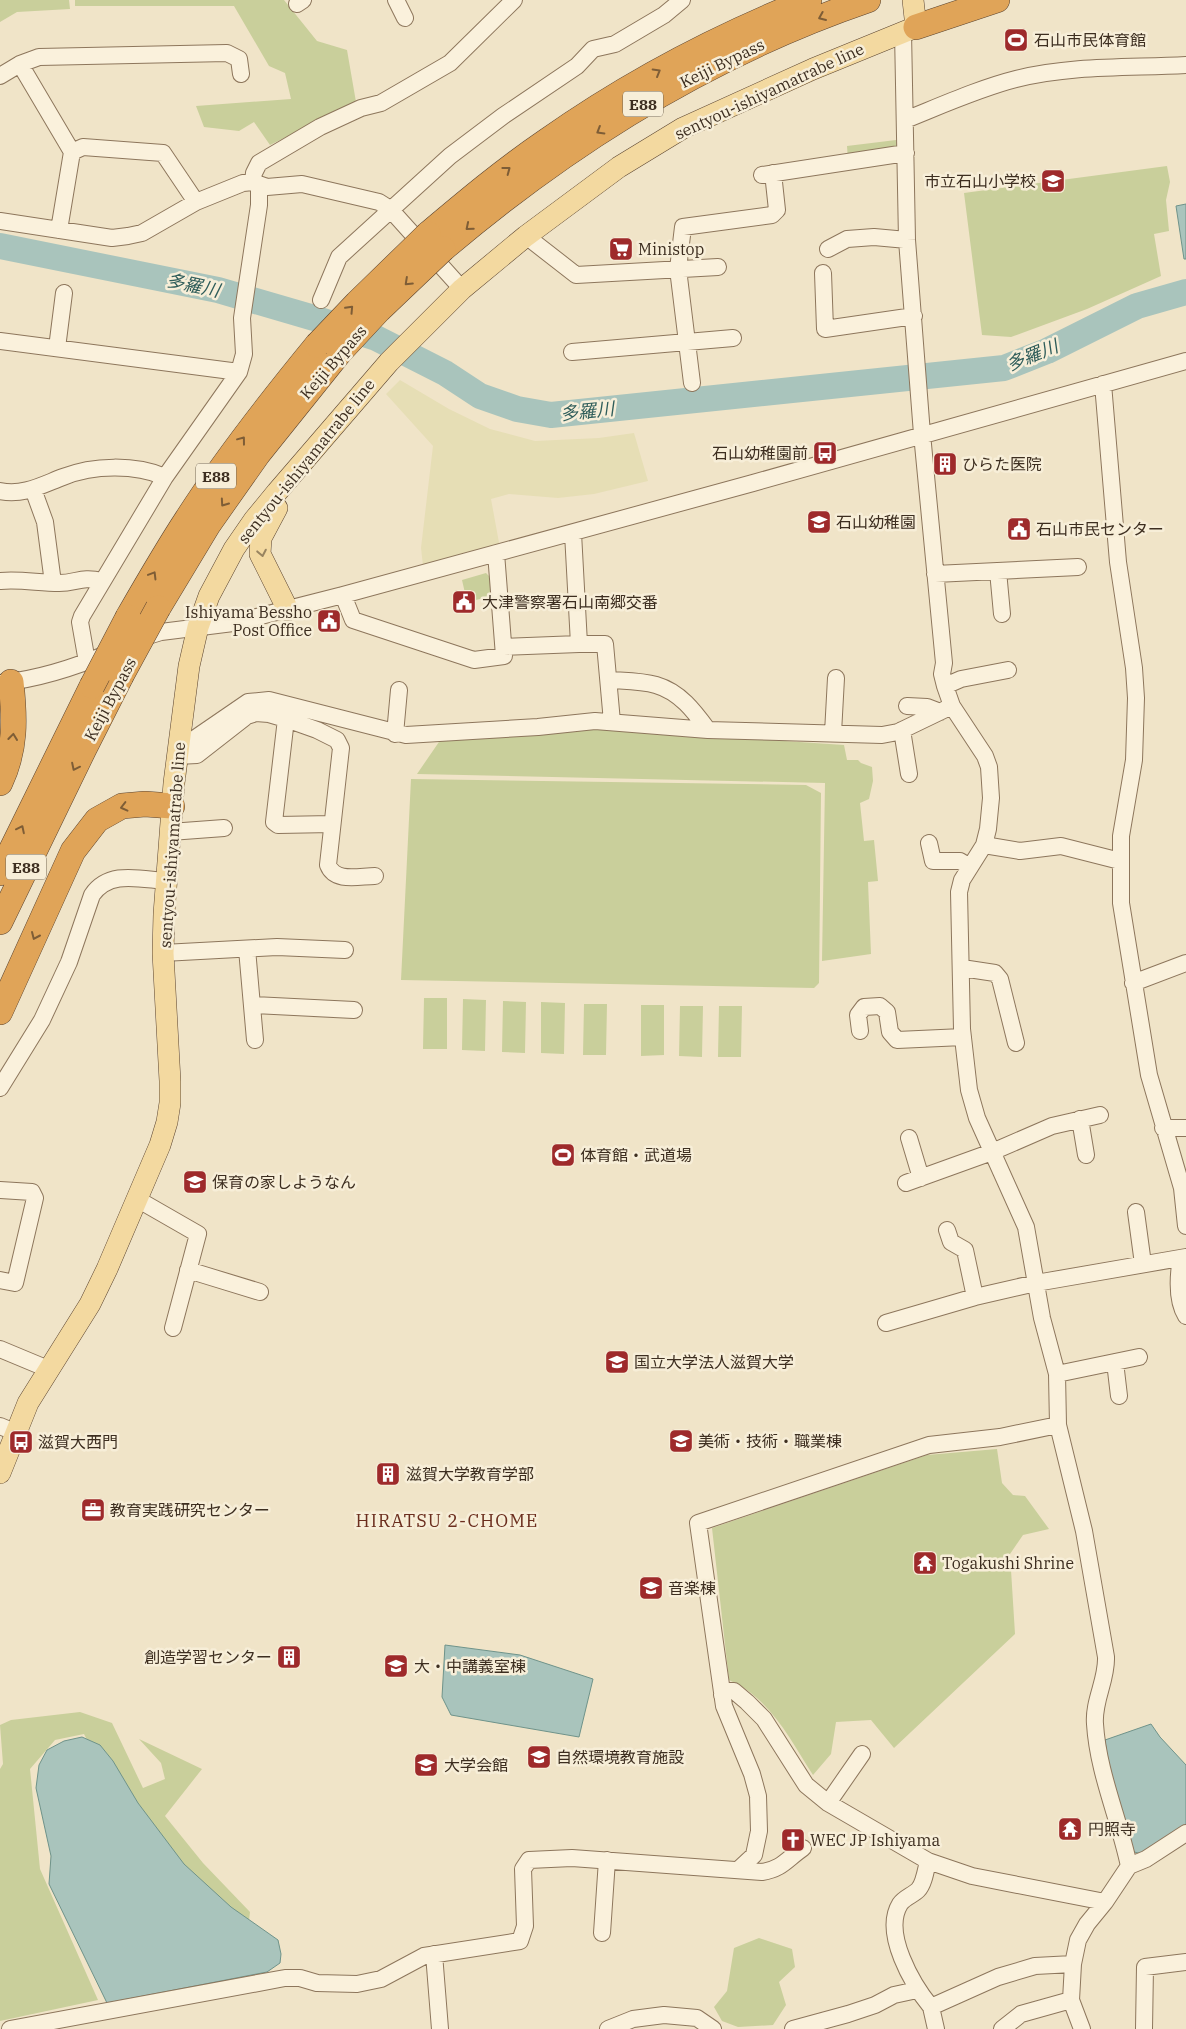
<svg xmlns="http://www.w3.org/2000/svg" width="1186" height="2029" font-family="'IBM Plex Serif','Noto Sans JP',serif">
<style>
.farmland{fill:#e6deb5}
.green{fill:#c9cf9b}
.water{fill:#a9c4bc;stroke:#6f938a}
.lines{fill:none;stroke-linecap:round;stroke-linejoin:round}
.river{stroke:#a9c4bc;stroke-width:26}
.minor-casing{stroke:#8d765c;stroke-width:18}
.major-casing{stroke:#5b4430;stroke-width:22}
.highway-casing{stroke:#5b4430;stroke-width:26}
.minor{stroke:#faf1dc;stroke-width:16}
.major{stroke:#f3d9a0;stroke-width:21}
.highway{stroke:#e0a458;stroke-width:25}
.highway-bridge-casing{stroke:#5b4430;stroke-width:26;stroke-linecap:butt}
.highway-bridge{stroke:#e0a458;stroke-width:25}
.oneway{stroke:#7e5d36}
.oneway2{stroke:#988460}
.labels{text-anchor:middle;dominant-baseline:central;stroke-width:5;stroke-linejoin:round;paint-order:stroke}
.shield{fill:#f7eed8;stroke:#756857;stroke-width:1}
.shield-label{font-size:15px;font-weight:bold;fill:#3d2e20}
.poi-label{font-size:16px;fill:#3d2e20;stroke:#f7eed8;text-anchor:start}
.street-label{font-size:16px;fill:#3d2e20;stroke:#f7eed8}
.water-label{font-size:18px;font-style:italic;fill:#2f5d5a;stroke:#f7eed8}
.neighbourhood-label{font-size:18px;letter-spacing:1px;fill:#6b2e1e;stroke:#f7eed8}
</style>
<rect width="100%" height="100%" fill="#f0e4c8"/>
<!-- farmland -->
<path class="farmland" d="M400,380L449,409L490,429L535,441L599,438L634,433L648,481L594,494L558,498L509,494L491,499L500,548L423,566L421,548L433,446L386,394Z"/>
<!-- green -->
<path class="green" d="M0,0H69L70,9L17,12L0,22Z
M75,0H284L317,41L347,50L356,102L270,145L254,122L239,131L204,127L196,106L291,99L285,73L269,66L234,6H75Z
M896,140L897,148L848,160L847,146Z
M1167,166L1170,182L1166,200L1169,231L1154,234L1161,276L1087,309L1011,337L982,335L964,193Z
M486,573L489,576L493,596L467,602L462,580Z
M591,728L844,745L847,760H858L861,763L872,767L873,781L869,799L860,803L864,841L874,840L878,881L868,882L871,954L822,961L825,783L417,774L441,739Z
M411,779L806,785L821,793L819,983L814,988L401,980Z
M424,998H447V1049H423Z
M463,999L486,1000L485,1051L462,1050Z
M503,1001L526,1002L525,1053L502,1052Z
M541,1002L565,1003L564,1054L541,1053Z
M584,1004H607L606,1055H583Z
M641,1005H664V1055L641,1056Z
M680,1006H703L702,1057L679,1056Z
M719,1006H742L741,1057H718Z
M997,1449L1002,1483L1013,1495L1025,1496L1049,1529L1023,1535L1010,1554L1015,1634L894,1748L871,1720L836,1722L831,1754L813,1775C790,1739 770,1698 729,1680L712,1528L927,1455Z
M80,1712L112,1723L143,1788L165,1779L161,1763L139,1739L202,1769L165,1816L203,1863L250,1912L248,1929L183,1876L107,1780L84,1734L55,1740L30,1769L40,1869L98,2000L0,2021V1769L3,1764L0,1725L11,1720Z
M759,1938L792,1949L795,1967L779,1982L786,2005L773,2025L738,2027L722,2021L714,2007L727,1991L734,1948Z"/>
<!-- water -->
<path class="water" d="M1186,204V259H1184L1176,206Z
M445,1645L520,1655L593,1679L579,1737L451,1715L442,1697Z
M1151,1724L1160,1737L1186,1765V1826L1143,1854L1134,1852L1108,1765L1105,1740Z
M82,1737L100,1745L113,1761L138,1803L184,1864L231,1907L278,1940L281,1954L280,1963L267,1972L107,2003L49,1884L51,1856L36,1788L39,1765L47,1750L64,1741Z"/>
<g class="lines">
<!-- river -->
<path class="river" d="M0,246L218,290L314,318L376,338L445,373L480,396L517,409L551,415L1004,368L1047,351L1137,306L1186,292"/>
<defs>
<path id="minor" d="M396,0L405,18
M297,4L303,0
M903,32L907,240L922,434L944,663L942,674L945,686L952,706L985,756L989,767L991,798L988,829L984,845L962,880L959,892L962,1029L969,1090L977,1118L1026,1227L1042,1318L1057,1374L1058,1425L1084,1531L1106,1657C1107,1680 1093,1701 1095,1724C1098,1773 1119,1818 1129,1866
M20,64L72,152L59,230
M0,76L20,64L39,57L227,53L239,59L241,74
M905,120C940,106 980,88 1016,79C1072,65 1129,68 1186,65
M72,152L83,147L163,153L196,202
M762,175L906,153
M253,182L254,173L259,163L320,127L361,108L381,103L450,63L514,0
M0,221L112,238L128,236L142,233L196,202L243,183L253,182L267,187L302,184L379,202L390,209L462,289
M526,236L576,275L718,267
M828,249L847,239L874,237L907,240
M823,273L825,329L914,316
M321,300L339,257L450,156L503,116L577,66L593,49L615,44L664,15L682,0
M0,341L239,372
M57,348L64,293
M572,352L733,338
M692,383L678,269L683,227L772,215L777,210L773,173
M1103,384L1118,562L1134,668L1136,698L1134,760L1121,836V903L1149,1075L1182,1188L1186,1226
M33,489L45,522L53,583
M0,491C23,496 42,485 63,477C93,465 135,464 165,477
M998,571L1002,614
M935,574L1078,567
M0,581C20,579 39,583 59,583C77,583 81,576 102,581
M343,595L353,620L474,660L504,656L496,553
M138,639L161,632L233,623L343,595L753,483L1186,361
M579,644H605L612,722
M504,647L579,644L573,533
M87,662L80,622L82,616L165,477L239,372L244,354L242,318L259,205V185
M610,680C624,681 642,681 656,685C680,692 694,711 708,730
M1,683C39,679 76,667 111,652
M945,686L961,679L1008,670
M907,706L927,707L940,712
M286,719L274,822L278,825L332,824
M902,730L909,774
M833,733L836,678
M395,734L399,690
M179,741L194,739L248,702L269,700L406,735L538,727L595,721L708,730L882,735L898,732L952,706
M177,756L197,755L247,716L256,713L269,714L286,719L317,730L337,740L341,748L328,865C335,883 359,876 375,876
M170,832L224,828
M929,843L933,861H960L970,867
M984,845L1020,851L1061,846L1120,861
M247,949L255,1040
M163,953L277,947L345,950
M962,968L995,973L1000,979L1016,1043
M1133,983L1186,963
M252,1005L354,1010
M860,1031L858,1015L864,1007L880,1006L887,1012L890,1032L897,1040L963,1037
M0,1088L42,1020L69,962L92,895C109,870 139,879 166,881
M1080,1119L1086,1155
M1163,1128H1186
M909,1138L921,1178
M906,1183L992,1152L1052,1126L1100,1115
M0,1190L32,1192L35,1198L15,1283L0,1280
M137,1199L198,1234L173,1328
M1136,1212L1143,1264
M947,1230L951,1242L965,1250L975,1297
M1181,1258C1178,1276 1176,1300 1186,1316
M188,1270L260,1292
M886,1323L975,1297L1036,1283L1186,1257
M0,1349L48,1369
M1115,1362L1119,1396
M1057,1374L1139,1357
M0,1426L17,1433
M722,1695L727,1691H734L747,1702L764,1719L806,1785L828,1803L928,1861L972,1876L1105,1902
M828,1803L862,1754
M928,1861C926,1869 924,1884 918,1890C913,1895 904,1898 900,1904C882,1933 913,1985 931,2007
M739,1869L754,1855L759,1831L758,1796L752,1774L724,1706L698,1523L929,1445L1000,1437L1058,1425
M602,1933L607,1860
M434,1954L440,2029
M1073,1964L1071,2000L1082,2029
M10,2029L285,1978H300L317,1983L357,1984L381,1979L424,1956L520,1941L525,1926L523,1869L529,1860L572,1858L762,1872C782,1869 787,1859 803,1848
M608,2029L633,2019L664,2015L697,2018L713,2029
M793,2029L848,2014L875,2005L894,1995L917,1990
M936,2029L931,2007L998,1977L1035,1966L1073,1964L1078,1940L1087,1924L1105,1902L1129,1866L1146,1859L1186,1833
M1002,2029L1021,2014L1071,2000
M1144,2029L1145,1967L1186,1962"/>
<path id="major" d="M277,508L261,538L260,554L288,610
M0,1473L28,1403L90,1304L107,1269L160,1145L167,1122L170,1103V1081L163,953L164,914L174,783L189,666L198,627L209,596L234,549L254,520L277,492L389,362L462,289L526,236L619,167L683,128L813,69L916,27L913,0"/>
<path id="highway" d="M916,27L997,0
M428,234C466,202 504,170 545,142C627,84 716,37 809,0
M443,249C570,141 710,54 868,0
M158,608L208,525L258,454L339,353
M128,617C147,584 166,551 187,519C226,458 271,401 317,345
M0,783C16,749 15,719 11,682
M0,873L92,686
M0,922L84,749L121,676
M0,1012L73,851L97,820L122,806L145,804L172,806"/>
</defs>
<!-- minor casing -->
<use href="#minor" class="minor-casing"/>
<!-- major casing -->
<use href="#major" class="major-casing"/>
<!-- highway casing -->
<use href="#highway" class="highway-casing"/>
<!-- minor -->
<use href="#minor" class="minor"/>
<!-- major -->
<use href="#major" class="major"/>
<!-- highway -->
<use href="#highway" class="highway"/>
<defs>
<path id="highway-bridge" d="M317,345L357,303L428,234
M339,353L379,310L443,249
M121,676L158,608
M92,686L128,617"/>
</defs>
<!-- highway-bridge casing -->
<use href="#highway-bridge" class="highway-bridge-casing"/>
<!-- highway-bridge -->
<use href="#highway-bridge" class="highway-bridge"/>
</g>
<!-- one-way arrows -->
<defs><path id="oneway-chevron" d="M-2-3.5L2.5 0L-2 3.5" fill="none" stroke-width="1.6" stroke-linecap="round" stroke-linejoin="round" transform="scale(1.25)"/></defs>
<g class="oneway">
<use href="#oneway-chevron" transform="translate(822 17) rotate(157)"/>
<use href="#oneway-chevron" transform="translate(657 72) rotate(-30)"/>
<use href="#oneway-chevron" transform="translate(600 131) rotate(149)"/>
<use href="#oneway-chevron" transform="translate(507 170) rotate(-37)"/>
<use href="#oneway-chevron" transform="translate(469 227) rotate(140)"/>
<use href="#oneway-chevron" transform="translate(408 282) rotate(137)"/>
<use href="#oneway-chevron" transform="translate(350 309) rotate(-47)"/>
<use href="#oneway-chevron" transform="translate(242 440) rotate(-53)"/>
<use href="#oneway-chevron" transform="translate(224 503) rotate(125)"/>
<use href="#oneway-chevron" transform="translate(153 575) rotate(-59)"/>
<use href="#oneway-chevron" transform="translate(13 737) rotate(-83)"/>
<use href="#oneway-chevron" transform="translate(75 767) rotate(116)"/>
<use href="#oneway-chevron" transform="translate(124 807) rotate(166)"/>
<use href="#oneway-chevron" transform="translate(21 829) rotate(-64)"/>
<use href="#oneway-chevron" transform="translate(35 936) rotate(114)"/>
</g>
<use class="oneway2" href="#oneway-chevron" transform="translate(262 553) rotate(79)"/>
<!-- icons -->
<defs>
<symbol id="stadium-square" viewBox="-11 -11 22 22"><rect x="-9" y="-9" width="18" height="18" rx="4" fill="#9e2a2b" stroke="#f7eed8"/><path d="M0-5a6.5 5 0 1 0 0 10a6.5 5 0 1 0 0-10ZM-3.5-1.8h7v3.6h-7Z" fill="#fff"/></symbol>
<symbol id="school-square" viewBox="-11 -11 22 22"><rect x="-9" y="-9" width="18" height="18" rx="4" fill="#9e2a2b" stroke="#f7eed8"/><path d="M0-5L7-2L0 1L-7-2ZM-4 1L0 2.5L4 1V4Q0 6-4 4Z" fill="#fff"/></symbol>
<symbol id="supermarket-square" viewBox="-11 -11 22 22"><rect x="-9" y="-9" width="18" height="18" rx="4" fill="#9e2a2b" stroke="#f7eed8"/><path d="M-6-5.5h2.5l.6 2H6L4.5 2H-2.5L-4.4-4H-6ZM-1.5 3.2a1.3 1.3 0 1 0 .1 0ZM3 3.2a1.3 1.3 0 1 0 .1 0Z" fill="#fff"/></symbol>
<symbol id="bus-square" viewBox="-11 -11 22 22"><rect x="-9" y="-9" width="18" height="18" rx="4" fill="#9e2a2b" stroke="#f7eed8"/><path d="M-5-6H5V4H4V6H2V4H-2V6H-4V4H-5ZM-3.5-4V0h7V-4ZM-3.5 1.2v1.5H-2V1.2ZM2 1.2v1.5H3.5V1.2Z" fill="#fff"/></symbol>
<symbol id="building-square" viewBox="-11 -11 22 22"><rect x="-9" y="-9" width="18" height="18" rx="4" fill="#9e2a2b" stroke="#f7eed8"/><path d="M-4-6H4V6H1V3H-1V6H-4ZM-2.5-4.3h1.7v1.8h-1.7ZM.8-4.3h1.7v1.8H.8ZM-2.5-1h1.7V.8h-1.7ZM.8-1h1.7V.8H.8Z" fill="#fff"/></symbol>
<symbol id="civic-square" viewBox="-11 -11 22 22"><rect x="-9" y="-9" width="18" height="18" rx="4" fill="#9e2a2b" stroke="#f7eed8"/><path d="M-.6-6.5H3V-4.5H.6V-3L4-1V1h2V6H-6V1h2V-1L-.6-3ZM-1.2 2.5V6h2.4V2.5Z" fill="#fff"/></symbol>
<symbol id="university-square" viewBox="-11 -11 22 22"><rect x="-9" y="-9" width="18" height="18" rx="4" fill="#9e2a2b" stroke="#f7eed8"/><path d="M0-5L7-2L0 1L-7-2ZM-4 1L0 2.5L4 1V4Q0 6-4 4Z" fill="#fff"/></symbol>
<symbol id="office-square" viewBox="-11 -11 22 22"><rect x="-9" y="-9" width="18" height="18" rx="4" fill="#9e2a2b" stroke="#f7eed8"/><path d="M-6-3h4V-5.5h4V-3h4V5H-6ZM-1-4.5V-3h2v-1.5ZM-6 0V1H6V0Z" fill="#fff"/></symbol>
<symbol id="temple-square" viewBox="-11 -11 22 22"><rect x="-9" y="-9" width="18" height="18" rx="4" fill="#9e2a2b" stroke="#f7eed8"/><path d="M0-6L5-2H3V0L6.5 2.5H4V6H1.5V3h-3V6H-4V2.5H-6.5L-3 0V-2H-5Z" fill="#fff"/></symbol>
<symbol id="church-square" viewBox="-11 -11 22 22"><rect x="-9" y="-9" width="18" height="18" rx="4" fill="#9e2a2b" stroke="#f7eed8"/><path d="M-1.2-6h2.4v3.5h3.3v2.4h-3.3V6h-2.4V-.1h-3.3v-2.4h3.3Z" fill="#fff"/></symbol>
</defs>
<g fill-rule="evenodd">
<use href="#stadium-square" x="1002" y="26" width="28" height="28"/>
<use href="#school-square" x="1039" y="167" width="28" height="28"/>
<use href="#supermarket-square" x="607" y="235" width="28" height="28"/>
<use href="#bus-square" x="811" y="439" width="28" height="28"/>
<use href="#building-square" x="931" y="450" width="28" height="28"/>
<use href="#school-square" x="805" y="508" width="28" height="28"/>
<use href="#civic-square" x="1005" y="515" width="28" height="28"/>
<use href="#civic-square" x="450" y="588" width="28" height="28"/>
<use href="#civic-square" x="315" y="607" width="28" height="28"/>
<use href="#stadium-square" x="549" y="1141" width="28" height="28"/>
<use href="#school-square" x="181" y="1168" width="28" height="28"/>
<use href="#university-square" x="603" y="1348" width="28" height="28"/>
<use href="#university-square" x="667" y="1427" width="28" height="28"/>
<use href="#bus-square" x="7" y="1428" width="28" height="28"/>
<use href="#building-square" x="374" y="1460" width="28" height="28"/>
<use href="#office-square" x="79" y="1496" width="28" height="28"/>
<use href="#temple-square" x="911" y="1549" width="28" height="28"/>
<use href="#university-square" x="637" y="1574" width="28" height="28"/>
<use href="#building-square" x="275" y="1643" width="28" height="28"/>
<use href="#university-square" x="382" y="1652" width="28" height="28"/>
<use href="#university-square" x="525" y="1743" width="28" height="28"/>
<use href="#university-square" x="412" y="1751" width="28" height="28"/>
<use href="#temple-square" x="1056" y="1815" width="28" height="28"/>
<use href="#church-square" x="779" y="1826" width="28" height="28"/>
</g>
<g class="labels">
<!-- shield labels -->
<g class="shield">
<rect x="623" y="91.5" width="40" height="25" rx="4"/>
<rect x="196" y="463.5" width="40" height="25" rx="4"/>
<rect x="6" y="854.5" width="40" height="25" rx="4"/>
</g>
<g class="shield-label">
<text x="643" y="104">E88</text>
<text x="216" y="476">E88</text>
<text x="26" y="867">E88</text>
</g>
<!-- poi labels -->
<g class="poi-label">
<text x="1034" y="40">石山市民体育館</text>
<text x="1036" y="181" text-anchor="end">市立石山小学校</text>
<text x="638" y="249">Ministop</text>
<text x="808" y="453" text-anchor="end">石山幼稚園前</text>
<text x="962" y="464">ひらた医院</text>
<text x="836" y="522">石山幼稚園</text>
<text x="1036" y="529">石山市民センター</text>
<text x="482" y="602">大津警察署石山南郷交番</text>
<text x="312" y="612" text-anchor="end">Ishiyama Bessho<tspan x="312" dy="18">Post Office</tspan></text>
<text x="580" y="1155">体育館・武道場</text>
<text x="212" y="1182">保育の家しようなん</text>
<text x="634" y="1362">国立大学法人滋賀大学</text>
<text x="698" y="1441">美術・技術・職業棟</text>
<text x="38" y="1442">滋賀大西門</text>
<text x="406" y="1474">滋賀大学教育学部</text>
<text x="110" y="1510">教育実践研究センター</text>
<text x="942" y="1563">Togakushi Shrine</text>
<text x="668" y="1588">音楽棟</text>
<text x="272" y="1657" text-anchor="end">創造学習センター</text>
<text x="414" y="1666">大・中講義室棟</text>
<text x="556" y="1757">自然環境教育施設</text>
<text x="444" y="1765">大学会館</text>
<text x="1088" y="1829">円照寺</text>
<text x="810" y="1840">WEC JP Ishiyama</text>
</g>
<!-- street labels -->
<g class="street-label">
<text transform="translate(722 63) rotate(-26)">Keiji Bypass</text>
<text transform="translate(769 91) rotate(-25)">sentyou-ishiyamatrabe line</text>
<text transform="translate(333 362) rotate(-49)">Keiji Bypass</text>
<text transform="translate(306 461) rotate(-51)">sentyou-ishiyamatrabe line</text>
<text transform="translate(110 699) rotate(-62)">Keiji Bypass</text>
<text transform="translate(172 845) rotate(-86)">sentyou-ishiyamatrabe line</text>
</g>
<!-- water labels -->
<g class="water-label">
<text transform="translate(193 285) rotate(12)">多羅川</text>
<text transform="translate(1032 355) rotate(-22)">多羅川</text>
<text transform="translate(587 411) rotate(-6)">多羅川</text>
</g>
<!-- neighbourhood labels -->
<g class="neighbourhood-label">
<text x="447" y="1520">HIRATSU 2-CHOME</text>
</g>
</g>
</svg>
